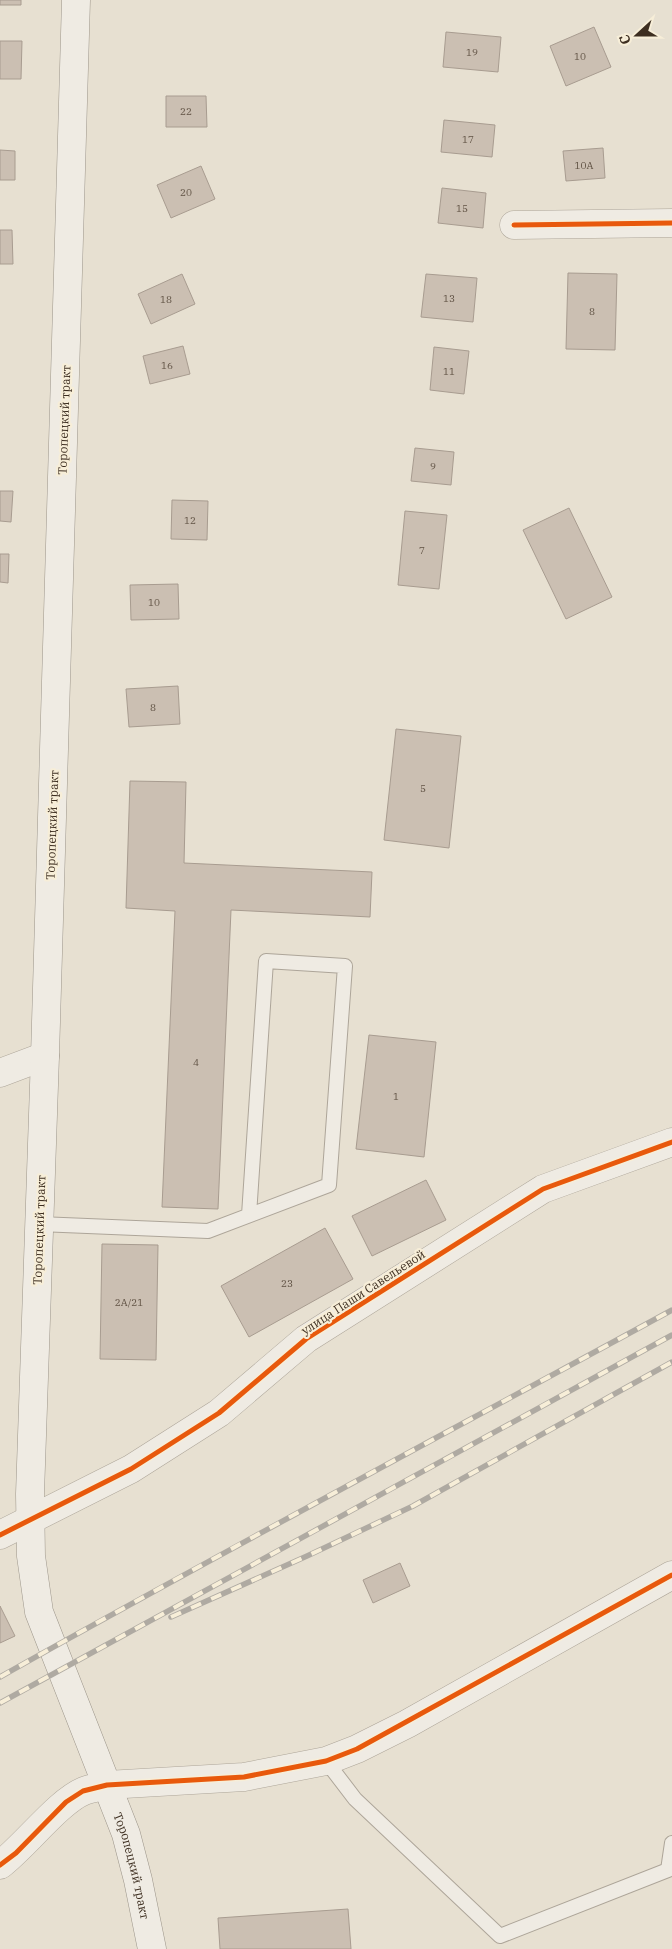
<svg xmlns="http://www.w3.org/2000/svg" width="672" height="1949" font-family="'IBM Plex Serif',serif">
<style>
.building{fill:#cbbfb2;stroke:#a89c90}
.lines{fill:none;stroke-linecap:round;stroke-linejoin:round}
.service-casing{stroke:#ada599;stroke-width:16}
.minor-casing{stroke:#ada599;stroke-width:29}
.tertiary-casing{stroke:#ada599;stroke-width:29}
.secondary-casing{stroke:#9c958a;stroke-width:29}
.service{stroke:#efebe3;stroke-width:14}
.minor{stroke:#efebe3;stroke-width:28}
.tertiary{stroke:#efebe3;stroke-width:28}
.secondary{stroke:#efebe3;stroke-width:28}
.rail-casing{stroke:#afaaa2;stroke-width:5.5}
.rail{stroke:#f7eed8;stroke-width:4;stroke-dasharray:11;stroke-linecap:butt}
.cycleway-casing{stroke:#f7eed8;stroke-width:8}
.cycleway{stroke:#e8590c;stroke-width:5}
.labels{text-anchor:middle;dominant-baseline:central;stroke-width:4.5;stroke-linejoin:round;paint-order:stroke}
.number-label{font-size:10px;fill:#605244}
.street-label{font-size:12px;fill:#3d2e20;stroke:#f7eed8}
</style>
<rect width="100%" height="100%" fill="#e7e0d1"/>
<!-- building -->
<path class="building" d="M0,0H21V5H0Z
M594,27L611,67L566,86L550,46Z
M446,32L501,37L498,72L443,67Z
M0,41H22L21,79H0Z
M166,96H206L207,127H166Z
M444,120L495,125L492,157L441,152Z
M603,148L605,178L566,181L563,151Z
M0,150L15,151V180H0Z
M201,166L215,199L171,218L157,185Z
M442,188L486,193L483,228L438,223Z
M0,230H12L13,264H0Z
M568,273L617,274L615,350L566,349Z
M182,274L195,304L151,324L138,294Z
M426,274L477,278L473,322L421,317Z
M183,346L190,374L150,384L143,356Z
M434,347L469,351L464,394L430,390Z
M415,448L454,452L451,485L411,481Z
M0,491H13L11,522L0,521Z
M172,500L208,501L207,540L171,539Z
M569,508L612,597L566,619L523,530Z
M405,511L447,515L439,589L398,585Z
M0,554H9L8,583L0,582Z
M178,584L179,619L131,620L130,585Z
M178,686L180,724L129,727L126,689Z
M396,729L461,736L449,848L384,840Z
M130,781L186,782L184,863L372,872L370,917L231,910L218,1209L162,1207L175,911L126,908Z
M369,1035L436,1042L424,1157L356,1149Z
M426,1180L446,1220L372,1256L352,1216Z
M325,1228L353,1279L249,1337L221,1286Z
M102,1244L158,1245L156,1360L100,1359Z
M400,1563L410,1586L373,1603L363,1580Z
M0,1606L15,1636L0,1643Z
M348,1909L351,1949H220L218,1918Z"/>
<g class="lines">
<defs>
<path id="service" d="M39,1224L208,1231L329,1185L345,966L266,961L249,1215
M326,1761L355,1799L500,1936L668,1870L672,1843"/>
<path id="minor" d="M514,225L672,223
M0,1073L45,1056
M0,1535L131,1469L219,1413L306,1339L543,1189L672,1142
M0,1865C25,1846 59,1801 84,1791C92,1788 100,1787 107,1785"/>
<path id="tertiary" d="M107,1785L244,1777L326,1761L357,1749L407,1724L672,1575"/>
<g id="secondary">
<path id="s1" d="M76,0L45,1056L30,1494L31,1556L39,1612L126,1834L138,1880L152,1949"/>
</g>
</defs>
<!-- service casing -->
<use href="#service" class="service-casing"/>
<!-- minor casing -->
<use href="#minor" class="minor-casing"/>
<!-- tertiary casing -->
<use href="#tertiary" class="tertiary-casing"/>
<!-- secondary casing -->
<use href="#secondary" class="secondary-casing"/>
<!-- service -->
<use href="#service" class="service"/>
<!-- minor -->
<use href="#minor" class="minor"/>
<!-- tertiary -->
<use href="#tertiary" class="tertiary"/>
<!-- secondary -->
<use href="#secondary" class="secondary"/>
<defs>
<path id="rail" d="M171,1617L307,1556L413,1506L672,1362
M0,1677C222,1552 448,1432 672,1310
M0,1703L672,1335"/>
</defs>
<!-- rail casing -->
<use href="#rail" class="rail-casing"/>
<!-- rail -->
<use href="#rail" class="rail"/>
<defs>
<path id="cycleway" d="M514,225L672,223
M0,1535L131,1469L219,1413L306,1339L543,1189L672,1142
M0,1865L16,1853L66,1802L83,1791L107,1785L244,1777L326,1761L357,1749L672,1575"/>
</defs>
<!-- cycleway casing -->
<use href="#cycleway" class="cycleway-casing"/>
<!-- cycleway -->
<use href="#cycleway" class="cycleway"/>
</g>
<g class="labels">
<!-- number labels -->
<g class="number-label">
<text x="472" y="52">19</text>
<text x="580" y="56">10</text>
<text x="186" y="111">22</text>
<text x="468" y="139">17</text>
<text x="584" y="165">10А</text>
<text x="186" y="192">20</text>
<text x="462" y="208">15</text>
<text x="449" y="298">13</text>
<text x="166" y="299">18</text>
<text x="592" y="311">8</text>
<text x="167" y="365">16</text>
<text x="449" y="371">11</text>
<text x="433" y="466">9</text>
<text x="190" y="520">12</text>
<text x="422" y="550">7</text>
<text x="154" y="602">10</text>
<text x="153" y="707">8</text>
<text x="423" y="788">5</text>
<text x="196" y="1062">4</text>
<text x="396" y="1096">1</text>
<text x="287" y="1283">23</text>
<text x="129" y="1302">2А/21</text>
</g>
<!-- street labels -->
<g class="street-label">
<text transform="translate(64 420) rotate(-88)">Торопецкий тракт</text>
<text transform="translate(52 825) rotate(-88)">Торопецкий тракт</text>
<text transform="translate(39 1230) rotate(-88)">Торопецкий тракт</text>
<text transform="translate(363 1292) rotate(-33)">улица Паши Савельевой</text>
<text stroke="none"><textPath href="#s1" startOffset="1884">Торопецкий тракт</textPath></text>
</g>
</g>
<!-- north arrow -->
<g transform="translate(637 35) rotate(249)" stroke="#f7eed8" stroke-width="4" paint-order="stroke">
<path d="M0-4L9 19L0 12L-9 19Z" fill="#3d2e20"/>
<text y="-8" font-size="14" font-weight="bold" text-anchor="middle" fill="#3d2e20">С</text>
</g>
</svg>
